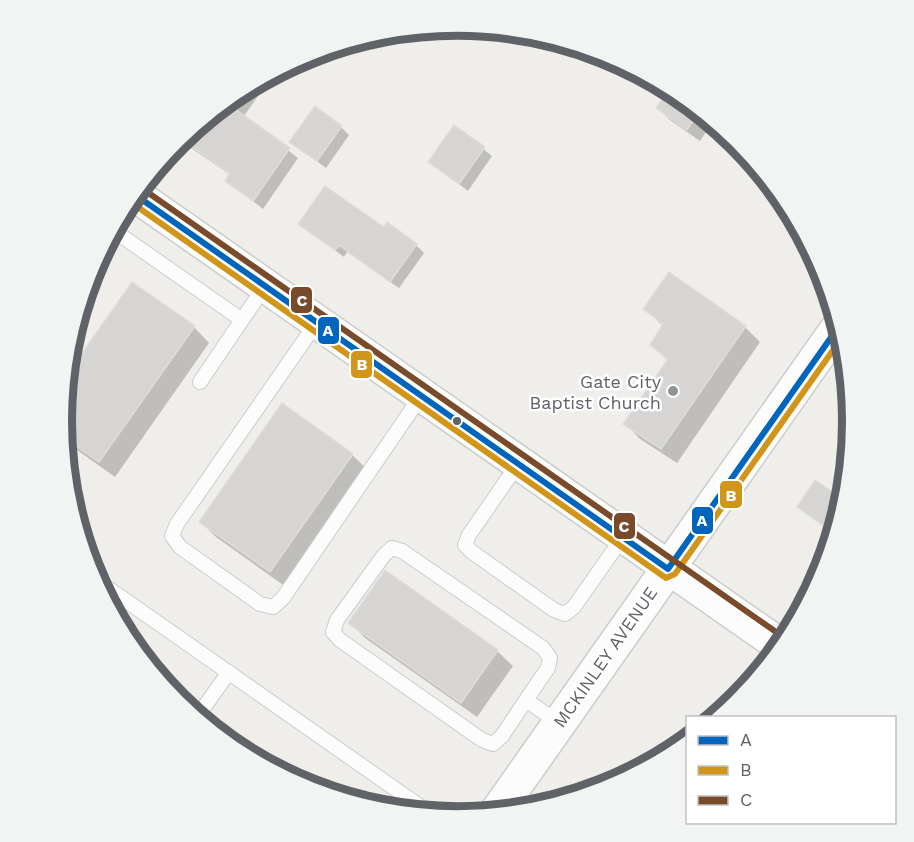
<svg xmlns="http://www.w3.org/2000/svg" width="914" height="842" font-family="'Work Sans',sans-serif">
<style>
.shadow{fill:#0003}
.building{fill:#d6d5d3;stroke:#deddd9;stroke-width:1.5}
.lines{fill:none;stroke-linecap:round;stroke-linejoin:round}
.service-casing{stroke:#cbcccc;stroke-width:16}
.tertiary-casing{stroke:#cbcccc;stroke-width:36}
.service{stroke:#fdfcfc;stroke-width:14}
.tertiary{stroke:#fdfcfc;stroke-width:33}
.bus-1-casing{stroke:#fff;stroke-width:10}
.bus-2-casing{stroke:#fff;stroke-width:10}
.bus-3-casing{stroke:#fff;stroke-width:10}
.bus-1{stroke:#0065bd;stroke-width:6}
.bus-2{stroke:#d1951a;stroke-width:6}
.bus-3{stroke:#7a4b2a;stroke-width:6}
.poi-dot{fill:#919496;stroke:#fff;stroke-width:2}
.bus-dot{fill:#5f6368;stroke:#fff;stroke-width:2}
.labels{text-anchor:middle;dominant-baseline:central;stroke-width:5;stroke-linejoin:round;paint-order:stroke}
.poi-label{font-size:18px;fill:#5f6368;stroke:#fff;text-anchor:end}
.street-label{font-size:18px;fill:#5f6368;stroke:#fff}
.rim{fill:none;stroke:#5f6368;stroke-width:8}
.line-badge{stroke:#fff;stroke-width:2}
.badge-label{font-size:16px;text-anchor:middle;font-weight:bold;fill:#fff}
</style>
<rect width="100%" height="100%" fill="#efeeea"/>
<!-- shadow -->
<path class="shadow" d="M311,54L301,68L294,62L306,55Z
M275,72L244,116L298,158L263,209L227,181L231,175L179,140L238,92Z
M650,78L677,92L743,148L710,126L700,141L670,120L658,108L664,98L646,82Z
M341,127L349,135L326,168L291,142Z
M455,127L492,156L468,191L430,162Z
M300,224L384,229L416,245L424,253L399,288L347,252L344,257Z
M133,284L194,327L209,343L115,477L63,440L62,421L66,379Z
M645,309L745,327L760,342L677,463L640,439L625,423L668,361L652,345L663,326Z
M352,455L368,470L286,587L216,537L201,522Z
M816,482L844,502L834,534L799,507Z
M826,560L822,573L821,574L818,571Z
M350,622L497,651L513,666L477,717L365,638Z"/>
<!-- building -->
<path class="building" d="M670,88L700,111L687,130L656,108Z
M225,102L290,148L253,201L225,181L230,173L180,139Z
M315,106L342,126L317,161L289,142Z
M454,125L485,147L459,184L428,162Z
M325,186L384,227L387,222L417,244L390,282L339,245L335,250L298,224Z
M669,272L746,326L661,449L623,424L668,359L650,345L663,324L643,309Z
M132,282L195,326L99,462L63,437L62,421L66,376Z
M282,403L353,454L270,572L199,522Z
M815,480L844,500L834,533L797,507Z
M385,570L498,650L461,703L348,623Z"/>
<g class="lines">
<defs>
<path id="service" d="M113,230L242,320
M317,322L177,524L172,536L180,547L260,604L273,607L283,598L421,396
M200,382L265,286
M518,464L469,535L465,545L472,552L554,610L565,614L574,607L623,537
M95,579L431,814
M526,700L502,736L493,744L482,740L340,640L333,632L337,620L384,555L392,548L402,551L543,648L550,658L548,668L526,700L559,723
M197,717L229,672"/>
<path id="tertiary" d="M134,194L781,646
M496,813L839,326"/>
</defs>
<!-- service casing -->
<use href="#service" class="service-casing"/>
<!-- tertiary casing -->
<use href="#tertiary" class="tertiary-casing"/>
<!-- service -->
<use href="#service" class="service"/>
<!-- tertiary -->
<use href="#tertiary" class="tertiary"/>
<defs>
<path id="bus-1" d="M134,194L668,569L839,326"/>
<path id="bus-2" d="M129,201L666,578L675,574L843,336"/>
<path id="bus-3" d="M140,187L786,639"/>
</defs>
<!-- bus-1 casing -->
<use href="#bus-1" class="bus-1-casing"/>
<!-- bus-2 casing -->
<use href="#bus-2" class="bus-2-casing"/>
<!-- bus-3 casing -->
<use href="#bus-3" class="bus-3-casing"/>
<!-- bus-1 -->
<use href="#bus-1" class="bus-1"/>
<!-- bus-2 -->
<use href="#bus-2" class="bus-2"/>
<!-- bus-3 -->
<use href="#bus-3" class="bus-3"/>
</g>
<!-- markers -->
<circle class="poi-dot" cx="673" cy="391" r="6"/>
<circle class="bus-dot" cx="457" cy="421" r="5"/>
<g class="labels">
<!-- poi labels -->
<g class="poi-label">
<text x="661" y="381">Gate City<tspan x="661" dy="21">Baptist Church</tspan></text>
</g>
<!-- street labels -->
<g class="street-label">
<text transform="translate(605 657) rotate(-55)">MCKINLEY AVENUE</text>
</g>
</g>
<!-- crop -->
<path d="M0 0H914V842H0ZM72 421a385 385 0 1 1 770 0a385 385 0 1 1-770 0Z" fill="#f2f3f3" fill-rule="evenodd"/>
<path class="rim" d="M72 421a385 385 0 1 1 770 0a385 385 0 1 1-770 0Z"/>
<g class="line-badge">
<rect x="290" y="286" width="23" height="28" rx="6" fill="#7a4b2a"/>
<rect x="317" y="316" width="23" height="29" rx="6" fill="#0065bd"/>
<rect x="350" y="350" width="23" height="29" rx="6" fill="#d1951a"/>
<rect x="719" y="480" width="24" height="29" rx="6" fill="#d1951a"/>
<rect x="691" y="506" width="23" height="29" rx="6" fill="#0065bd"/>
<rect x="613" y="512" width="23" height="28" rx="6" fill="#7a4b2a"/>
</g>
<g class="badge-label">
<text x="302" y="306">C</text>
<text x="328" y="336">A</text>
<text x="362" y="370">B</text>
<text x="731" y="501">B</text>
<text x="702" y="526">A</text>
<text x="624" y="532">C</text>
</g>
<!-- legend -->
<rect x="686" y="716" width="210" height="108" fill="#ffffff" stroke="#bfc1c3" stroke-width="1.5"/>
<rect x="698" y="736" width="30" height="9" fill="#0065bd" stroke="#bfc1c3" stroke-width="1.5"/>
<text x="740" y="746" font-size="18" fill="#5f6368">A</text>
<rect x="698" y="766" width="30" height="9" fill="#d1951a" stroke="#bfc1c3" stroke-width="1.5"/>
<text x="740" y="776" font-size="18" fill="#5f6368">B</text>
<rect x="698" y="796" width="30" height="9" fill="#7a4b2a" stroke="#bfc1c3" stroke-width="1.5"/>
<text x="740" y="806" font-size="18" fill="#5f6368">C</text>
</svg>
